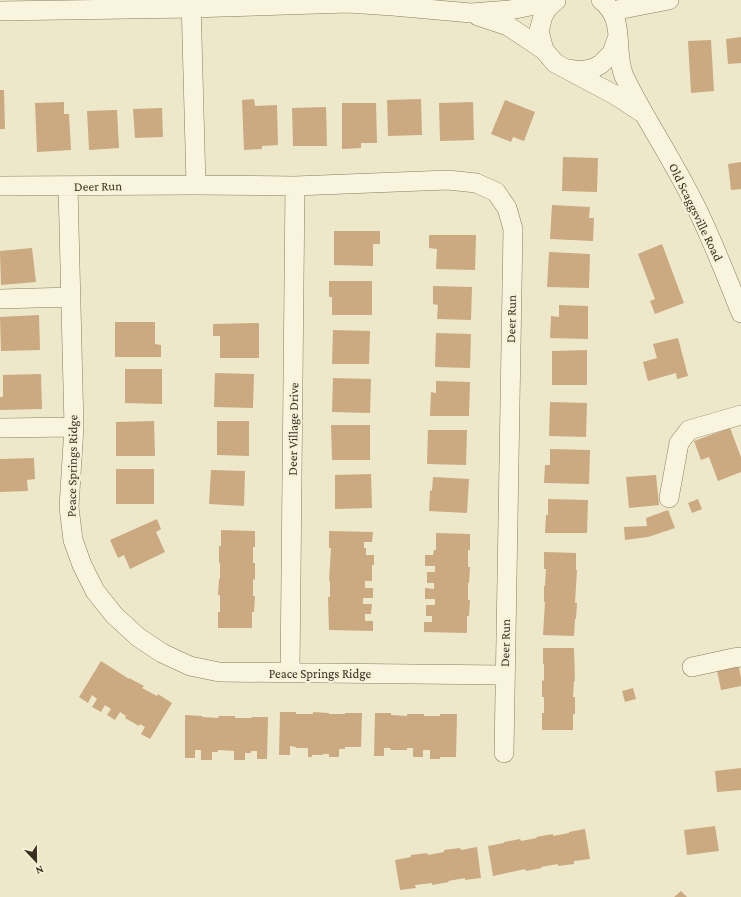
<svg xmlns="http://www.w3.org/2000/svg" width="741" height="897" font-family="'Crimson Pro',serif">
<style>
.building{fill:#cba981}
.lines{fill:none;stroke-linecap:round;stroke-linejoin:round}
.minor-casing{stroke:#8b7c5e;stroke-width:20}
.minor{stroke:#f9f4dd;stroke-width:19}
.labels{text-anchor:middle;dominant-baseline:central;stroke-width:4;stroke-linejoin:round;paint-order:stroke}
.street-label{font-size:13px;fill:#3c3121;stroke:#f6f1d9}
</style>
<rect width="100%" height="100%" fill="#eee8ca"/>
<!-- building -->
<path class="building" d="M741,37V63L728,64L726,39Z
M711,40L714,91L691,93L688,41Z
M0,90H4L5,129H0Z
M254,99L255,106L277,105L278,145L262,146V149L244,150L242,100Z
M421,99L422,135L388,136L387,100Z
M505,100L535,112L524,141L513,137L511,142L491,134Z
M64,102V114H69L71,150L37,152L35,103Z
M473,102L474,140L440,141L439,103Z
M342,103H376L377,143H361V148L342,149Z
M326,107L327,146H293L292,108Z
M162,108L163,137L135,138L133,109Z
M117,110L119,148L89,150L87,111Z
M563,157L598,158L597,192L562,191Z
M741,162V189L731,190L728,164Z
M552,205L590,207L589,218H594L593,241L550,239Z
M334,231H380V244H373V266L334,265Z
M429,235H476L475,270L436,269L437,249L429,248Z
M662,244L684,303L655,314L650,301L655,299L638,254Z
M32,248L36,282L1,285L0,251Z
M549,252L590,254L589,288L547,287Z
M329,281H372V315H332V297H329Z
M433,286L472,287L471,320L437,319L438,305L433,304Z
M559,305L588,306V339L550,338L551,316L559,317Z
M39,315L40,350L1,351L0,317Z
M115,322H155V344L161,345V357H115Z
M259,323V358H220V336H213V324Z
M333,330L370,331L369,364H332Z
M436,333L471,334L470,368L435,367Z
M678,338L688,376L677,379L676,373L648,381L643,362L657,358L653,344Z
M587,350V385H552V351Z
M125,369H162V404L125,403Z
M215,373L254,374L253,408L214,407Z
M41,374L42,409L0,410V397H3V375Z
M333,378L371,379L370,413L332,412Z
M436,381L470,382L469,416H430L431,392L436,393Z
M550,402L587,403L586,437L549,436Z
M154,421L155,456H116V422Z
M217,421H249V456L217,455Z
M331,425H370V460H332Z
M730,428L741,457V472L718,481L709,457L701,460L694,441Z
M428,430H467L466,465L427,464Z
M550,449L590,450L589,484L544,483L545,465H550Z
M34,458L35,479L27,480L28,491L0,492V459Z
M116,469H154V504H116Z
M211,470L245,471L244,506L209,504Z
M371,474L372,508L335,509V475Z
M656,475L659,505L629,508L626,477Z
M433,477L469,479L467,513L429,511L430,490L432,491Z
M548,499L588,500L587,533H545L546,515H548Z
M698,499L702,509L692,513L688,503Z
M668,510L675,528L648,537L625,540L624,527L647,526L646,518Z
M157,519L161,529L156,532L165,552L130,569L124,555L118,558L110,540Z
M221,530L255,531V547H253V563H255V580L253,579V596H255L254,612H252V628H218V612H220V595H218L219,579H220V563H219V546H221Z
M329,531L373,532L372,542H364V548H366V555H374V565H372V581H365V588H373V598H363V604H372L371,614H365V621H373V631L329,630L328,597H330V581H329L331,548H329Z
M436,533L470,534V550H468V567H470L469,583H468V600H470L469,616H467V633L424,632V622H432V616H426V605H435V599H425V588L434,589V583H427V572H435V566H425V555H433L434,550H436Z
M544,552L576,553V570H577L575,603H577L576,619H575L574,636L543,635L545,602H544V586H545L546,569H544Z
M543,648H574L575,681H574L573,697H575V714H573V730H542V713H544V697H542V680L544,681V664H543Z
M101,661L129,679V678L144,686L142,688L157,696L158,694L172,703L150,739L141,734L145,727L140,724L139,726L125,718L126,716L120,712L115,720L107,715L111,709L105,705L101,712L92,707L97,699L92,695L88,703L79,697Z
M738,662L741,678V686L721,690L716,666Z
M633,688L636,699L625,702L622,691Z
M280,712H296V714H313V712L329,713V714H345V713H362L361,747H345V749H339V757H329V754H323V755H312V757H308V748H296V747L290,746V755H279Z
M375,713H391V715L407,716V714H424V716H440V714H457L456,757H440V759H430V750H423V757H413V748H407V750H391L390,748H384V756H374Z
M185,715L202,716V717L219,718L218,716H235V718H252L251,717H268L267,759H257V751H251V753H245V760H234V751L218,750V752H212V760H201V750H195V758H185Z
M741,768V790L717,792L715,771Z
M715,826L719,851L687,855L684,830Z
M585,829L590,859L574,861V864L558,866V864L541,867L542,868L526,871L525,869L493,876L488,846L504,843V842L520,839L521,841L537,838L536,837L553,834V836L569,833V832Z
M477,847L481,878L465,880V878L448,881L449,882L432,885V883L415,885L416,888L400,890L395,860L411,857V855L427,853L428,855L444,852V850L460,848L461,850Z
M681,891L687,897H674Z"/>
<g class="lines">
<defs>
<path id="minor" d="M191,0L196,185
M556,0L547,9L543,16L539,31L544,50L555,63L615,95L641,112
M601,0C627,20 613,50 624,76C635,99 648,121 661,143C672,162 683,181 693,201C712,238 726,276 741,313
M0,11L191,8L348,3L393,6L471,13L510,10L556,1
M612,11L669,0
M478,16L508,26L544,50
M567,69L581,71L594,68L601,64L612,53L618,36
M0,186L196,185L295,186L448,180L476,183L496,192L507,208L513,229L504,753
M68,186L74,427L69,507L73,540L82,565L95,591L114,615L138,637L162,653L190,666L219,672L504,675
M0,299L71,297
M0,428L74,427
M669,498L679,443L689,430L741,415
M692,667L733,658L741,657
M290,673L295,186"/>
</defs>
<!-- minor casing -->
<use href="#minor" class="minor-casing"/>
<!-- minor -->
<use href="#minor" class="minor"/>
</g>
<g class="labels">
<!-- street labels -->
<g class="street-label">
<text transform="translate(98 186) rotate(-1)">Deer Run</text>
<text transform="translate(696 212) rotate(64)">Old Scaggsville Road</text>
<text transform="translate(511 319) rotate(-89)">Deer Run</text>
<text transform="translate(293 429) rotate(-89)">Deer Village Drive</text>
<text transform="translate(72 466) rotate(-89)">Peace Springs Ridge</text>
<text transform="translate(505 643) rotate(-89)">Deer Run</text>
<text x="320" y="673">Peace Springs Ridge</text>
</g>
</g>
<!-- north arrow -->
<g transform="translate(36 861) rotate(158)" stroke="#f6f1d9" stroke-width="3" paint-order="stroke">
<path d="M0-3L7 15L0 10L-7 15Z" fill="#3c3121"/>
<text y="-6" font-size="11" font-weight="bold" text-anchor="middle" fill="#3c3121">N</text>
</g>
</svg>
